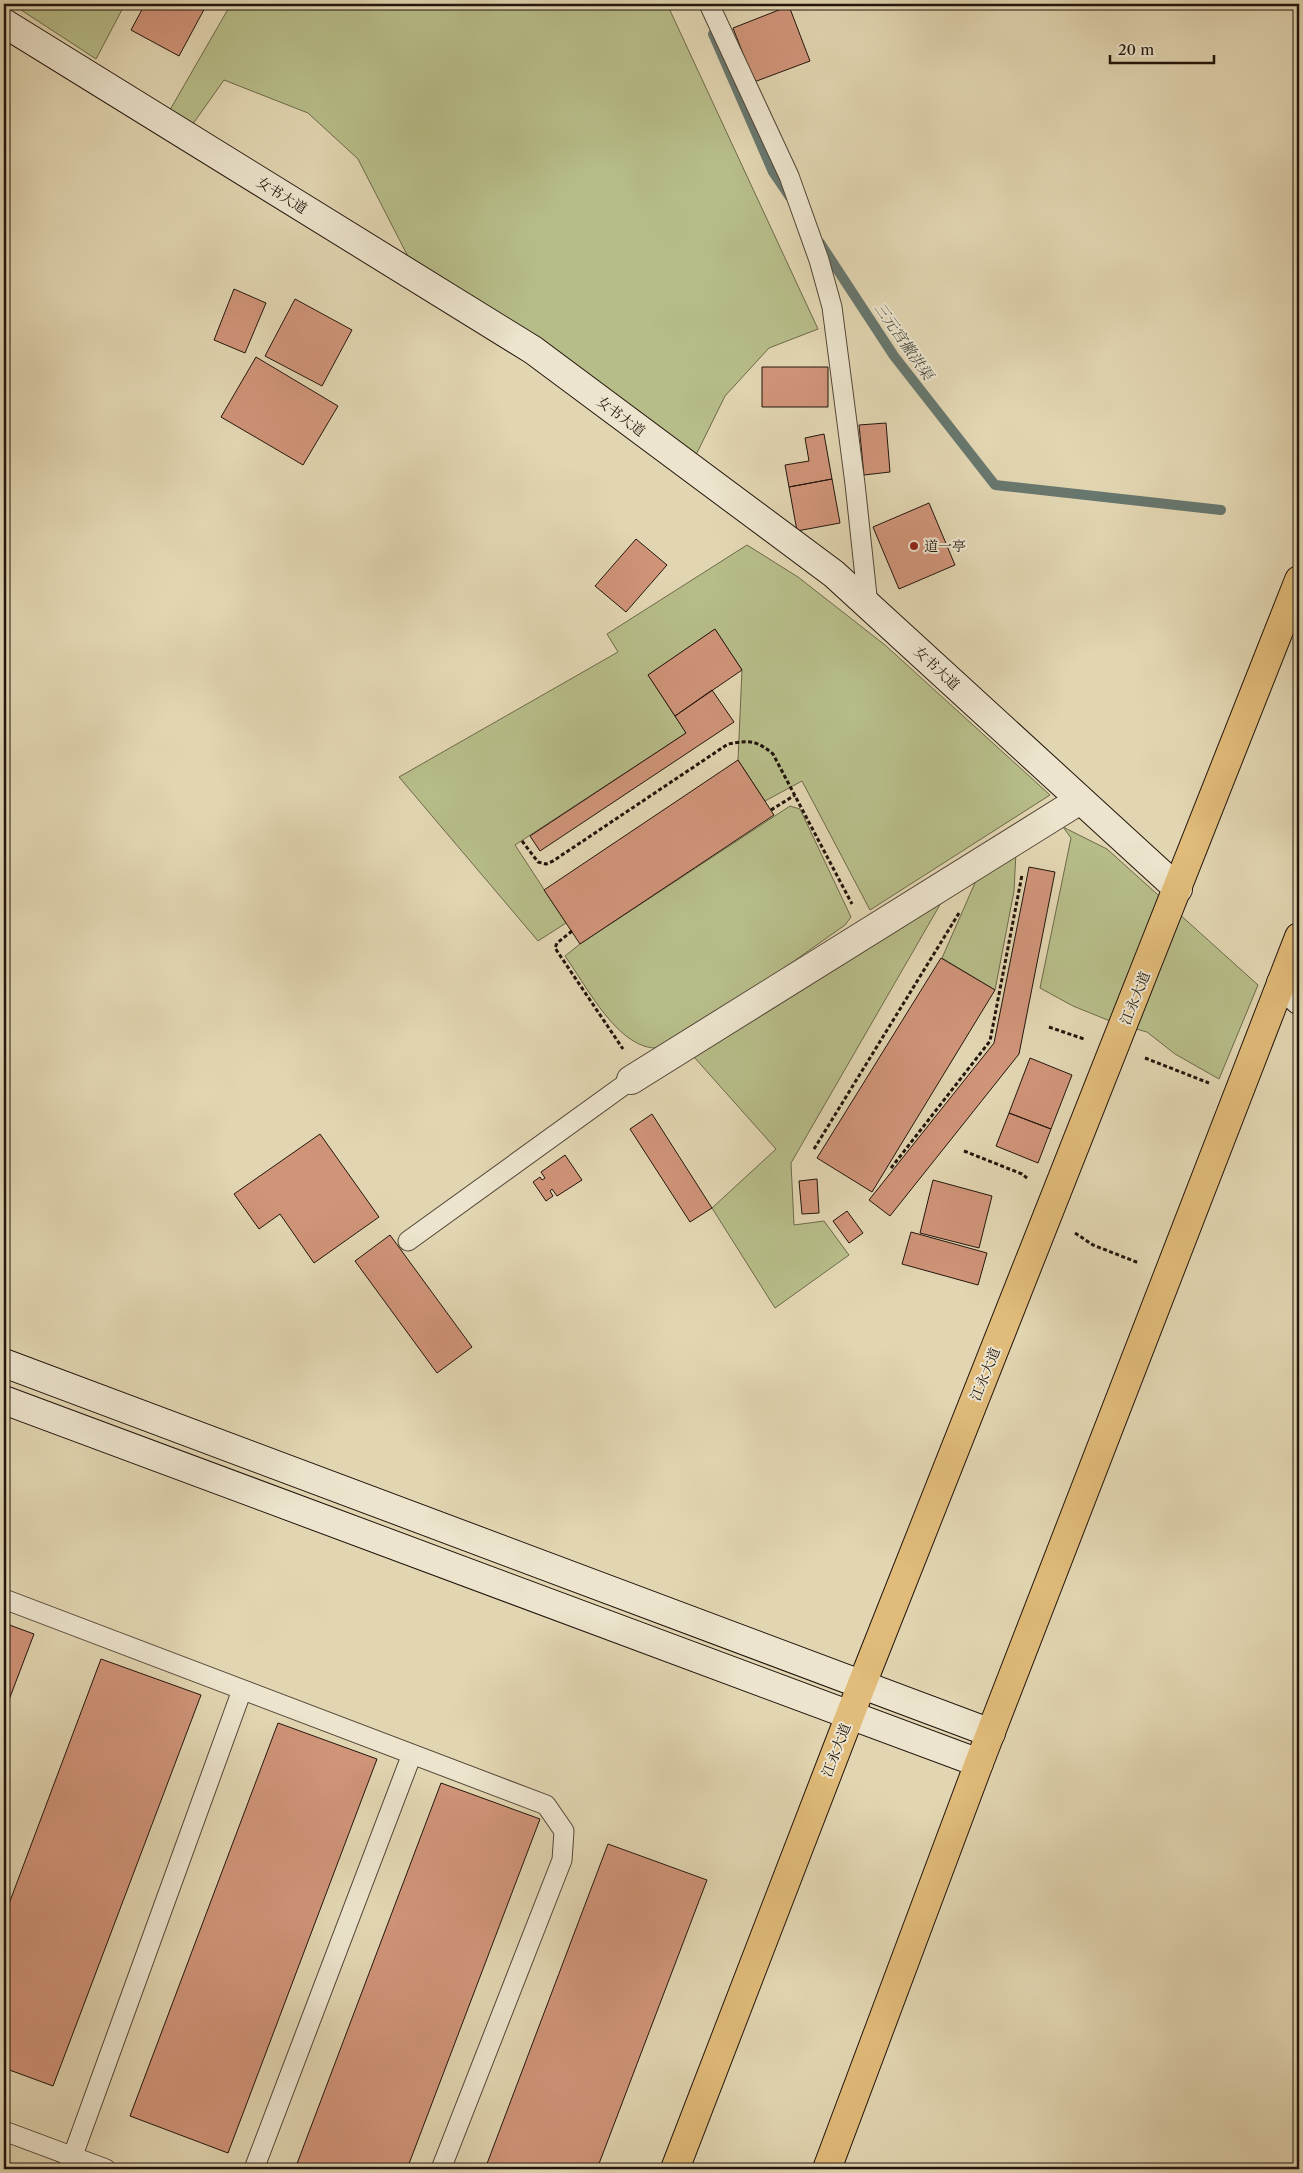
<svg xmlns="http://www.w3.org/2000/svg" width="1303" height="2173" font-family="'Libre Caslon Text','Noto Serif SC',serif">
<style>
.green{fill:#b7bd89;stroke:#6c694a}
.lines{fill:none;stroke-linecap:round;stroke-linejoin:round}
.stream{stroke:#67776e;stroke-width:10}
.building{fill:#d09479;stroke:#22150c}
.service-casing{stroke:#524536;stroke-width:21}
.minor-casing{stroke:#524536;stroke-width:30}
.secondary-casing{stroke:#22150c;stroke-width:30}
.primary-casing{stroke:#22150c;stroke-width:30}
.path{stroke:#22150c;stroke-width:3;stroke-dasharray:4 2.5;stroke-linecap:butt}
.service{stroke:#ece4cd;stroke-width:19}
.minor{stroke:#ece4cd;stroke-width:28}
.secondary{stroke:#ece4cd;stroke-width:28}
.primary{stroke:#e1bb79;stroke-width:28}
.poi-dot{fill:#8f2418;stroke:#ece4cd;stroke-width:2}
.labels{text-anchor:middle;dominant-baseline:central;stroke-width:4;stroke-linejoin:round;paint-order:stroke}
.street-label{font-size:14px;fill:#22150c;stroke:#ece4cd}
.poi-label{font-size:14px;fill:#22150c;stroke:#ece4cd;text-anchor:start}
.water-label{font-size:15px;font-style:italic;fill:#4a4e45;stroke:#ece4cd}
</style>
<rect width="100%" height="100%" fill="#e2d6b2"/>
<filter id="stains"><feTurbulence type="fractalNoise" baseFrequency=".004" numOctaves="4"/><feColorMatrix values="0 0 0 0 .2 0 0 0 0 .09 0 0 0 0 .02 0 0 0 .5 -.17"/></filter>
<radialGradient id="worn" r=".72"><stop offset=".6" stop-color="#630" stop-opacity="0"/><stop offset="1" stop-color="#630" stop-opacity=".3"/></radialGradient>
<!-- green -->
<path class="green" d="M12,4H125L96,59Z
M231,4H667L818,329L769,348L725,396L690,467L420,280L358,159L308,113L224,80L185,135L163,122Z
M747,545L798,577L885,645L1050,795L870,910L802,781L765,801L738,760L742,670L715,629L648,675L686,733L515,845L566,923L538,941L399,777L618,652L607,634Z
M790,806L800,809L851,917L845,925L671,1048C663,1048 652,1049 644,1046C611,1035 585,984 565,956L580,944Z
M1063,827L1107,849L1258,985L1219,1079L1175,1054L1147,1032L1115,1023L1073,1006L1040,988L1071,838Z
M1016,852L1014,891L995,990L942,958L978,876Z
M945,896L791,1163L794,1225L824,1221L849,1255L775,1308L712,1208L776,1149L694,1057Z"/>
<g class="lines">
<!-- stream -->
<path class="stream" d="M713,34L773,172L790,197
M820,243L894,356L995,485L1221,510"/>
</g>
<!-- building -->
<path class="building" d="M145,4H207L179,56L131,30Z
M789,6L810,61L754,82L733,28Z
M234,289L266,303L245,353L214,340Z
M295,299L352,330L322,386L265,356Z
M256,357L338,406L303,465L221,417Z
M762,367H828V407H762Z
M886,423L890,472L864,475L859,425Z
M824,434L832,479L789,487L785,465L809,461L805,438Z
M832,479L840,523L797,531L789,487Z
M929,503L955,565L899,589L873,527Z
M636,539L667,565L626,612L595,586Z
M715,629L742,670L675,716L648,675Z
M712,690L734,722L540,851L530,836L686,733L675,716Z
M738,760L774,815L580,944L544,890Z
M1029,867L1055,872L1019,1054L890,1216L869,1200L994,1043Z
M941,958L995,990L872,1192L817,1158Z
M1030,1058L1072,1075L1051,1129L1009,1113Z
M1009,1113L1051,1129L1038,1163L996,1146Z
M652,1114L712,1208L690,1222L630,1129Z
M320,1134L379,1217L314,1263L280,1214L259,1229L234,1194Z
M565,1155L582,1180L557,1196L552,1189L550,1191L553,1196L546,1201L533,1182L540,1177L542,1180L545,1178L541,1172Z
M817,1179L819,1213L802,1214L799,1181Z
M933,1180L992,1196L979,1248L920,1233Z
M847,1211L863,1233L849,1243L833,1221Z
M911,1232L987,1253L978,1285L902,1264Z
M390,1235L472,1347L437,1373L355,1261Z
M4,1623L34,1634L4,1713Z
M101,1659L201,1695L53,2086L4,2068V1917Z
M278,1723L377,1759L228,2153L130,2116Z
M441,1783L540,1819L407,2169H295Z
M608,1844L707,1880L597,2169H485Z"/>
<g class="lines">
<defs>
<path id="service" d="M709,4L789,176L819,260L832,307L855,484L868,605
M408,1241L631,1080
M4,1599L546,1805L564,1831L562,1860L441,2169
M4,2131L106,2169
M68,2169L242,1690
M254,2169L412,1754"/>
<path id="minor" d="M631,1080L1080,800"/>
<path id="secondary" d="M4,23L533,350L834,574L1178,889
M1281,983L1299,1000
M4,1363L991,1733
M4,1400L979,1763"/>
<path id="primary" d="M675,2169L862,1684L1299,580
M827,2169L979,1763L1299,937"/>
</defs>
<!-- service casing -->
<use href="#service" class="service-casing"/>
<!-- minor casing -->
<use href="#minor" class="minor-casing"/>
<!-- secondary casing -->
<use href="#secondary" class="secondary-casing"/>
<!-- primary casing -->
<use href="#primary" class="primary-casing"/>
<!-- path -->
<path class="path" d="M771,810L795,795
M522,841L538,862L546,864L553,861L728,744C750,740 756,740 773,754L852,904
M572,931L557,943L555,948L623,1049
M1049,1027L1084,1039
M1145,1058L1209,1083
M814,1149L959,913
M964,1151L1022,1174L1027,1178
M891,1168L990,1041L1022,875
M1075,1233L1093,1245L1139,1263"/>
<!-- service -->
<use href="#service" class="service"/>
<!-- minor -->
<use href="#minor" class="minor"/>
<!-- secondary -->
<use href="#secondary" class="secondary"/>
<!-- primary -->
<use href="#primary" class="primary"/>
</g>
<!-- markers -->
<circle class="poi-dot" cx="914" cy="546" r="5"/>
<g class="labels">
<!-- street labels -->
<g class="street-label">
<text transform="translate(282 195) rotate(32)">女书大道</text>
<text transform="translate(621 416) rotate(37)">女书大道</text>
<text transform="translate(937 668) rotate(43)">女书大道</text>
<text transform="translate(1135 998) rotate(-68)">江永大道</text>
<text transform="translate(985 1374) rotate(-68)">江永大道</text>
<text transform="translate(836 1750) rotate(-69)">江永大道</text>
</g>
<!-- poi labels -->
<g class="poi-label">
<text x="924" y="546">道一亭</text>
</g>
<!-- water labels -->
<g class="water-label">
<text transform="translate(904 341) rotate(55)">三元宫撇洪渠</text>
</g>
</g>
<!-- margin -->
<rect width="1303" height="2173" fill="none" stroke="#e2d6b2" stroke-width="20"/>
<rect x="5" y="5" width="1293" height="2163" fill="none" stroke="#22150c" stroke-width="2.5"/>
<rect x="10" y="10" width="1283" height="2153" fill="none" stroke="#22150c"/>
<!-- scale -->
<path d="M1110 55v8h104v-8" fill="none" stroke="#22150c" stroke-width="2.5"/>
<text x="1118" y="55" font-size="15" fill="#22150c" stroke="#ece4cd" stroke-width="4" paint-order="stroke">20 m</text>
<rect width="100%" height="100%" filter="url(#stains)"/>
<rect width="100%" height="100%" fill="url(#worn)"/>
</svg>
